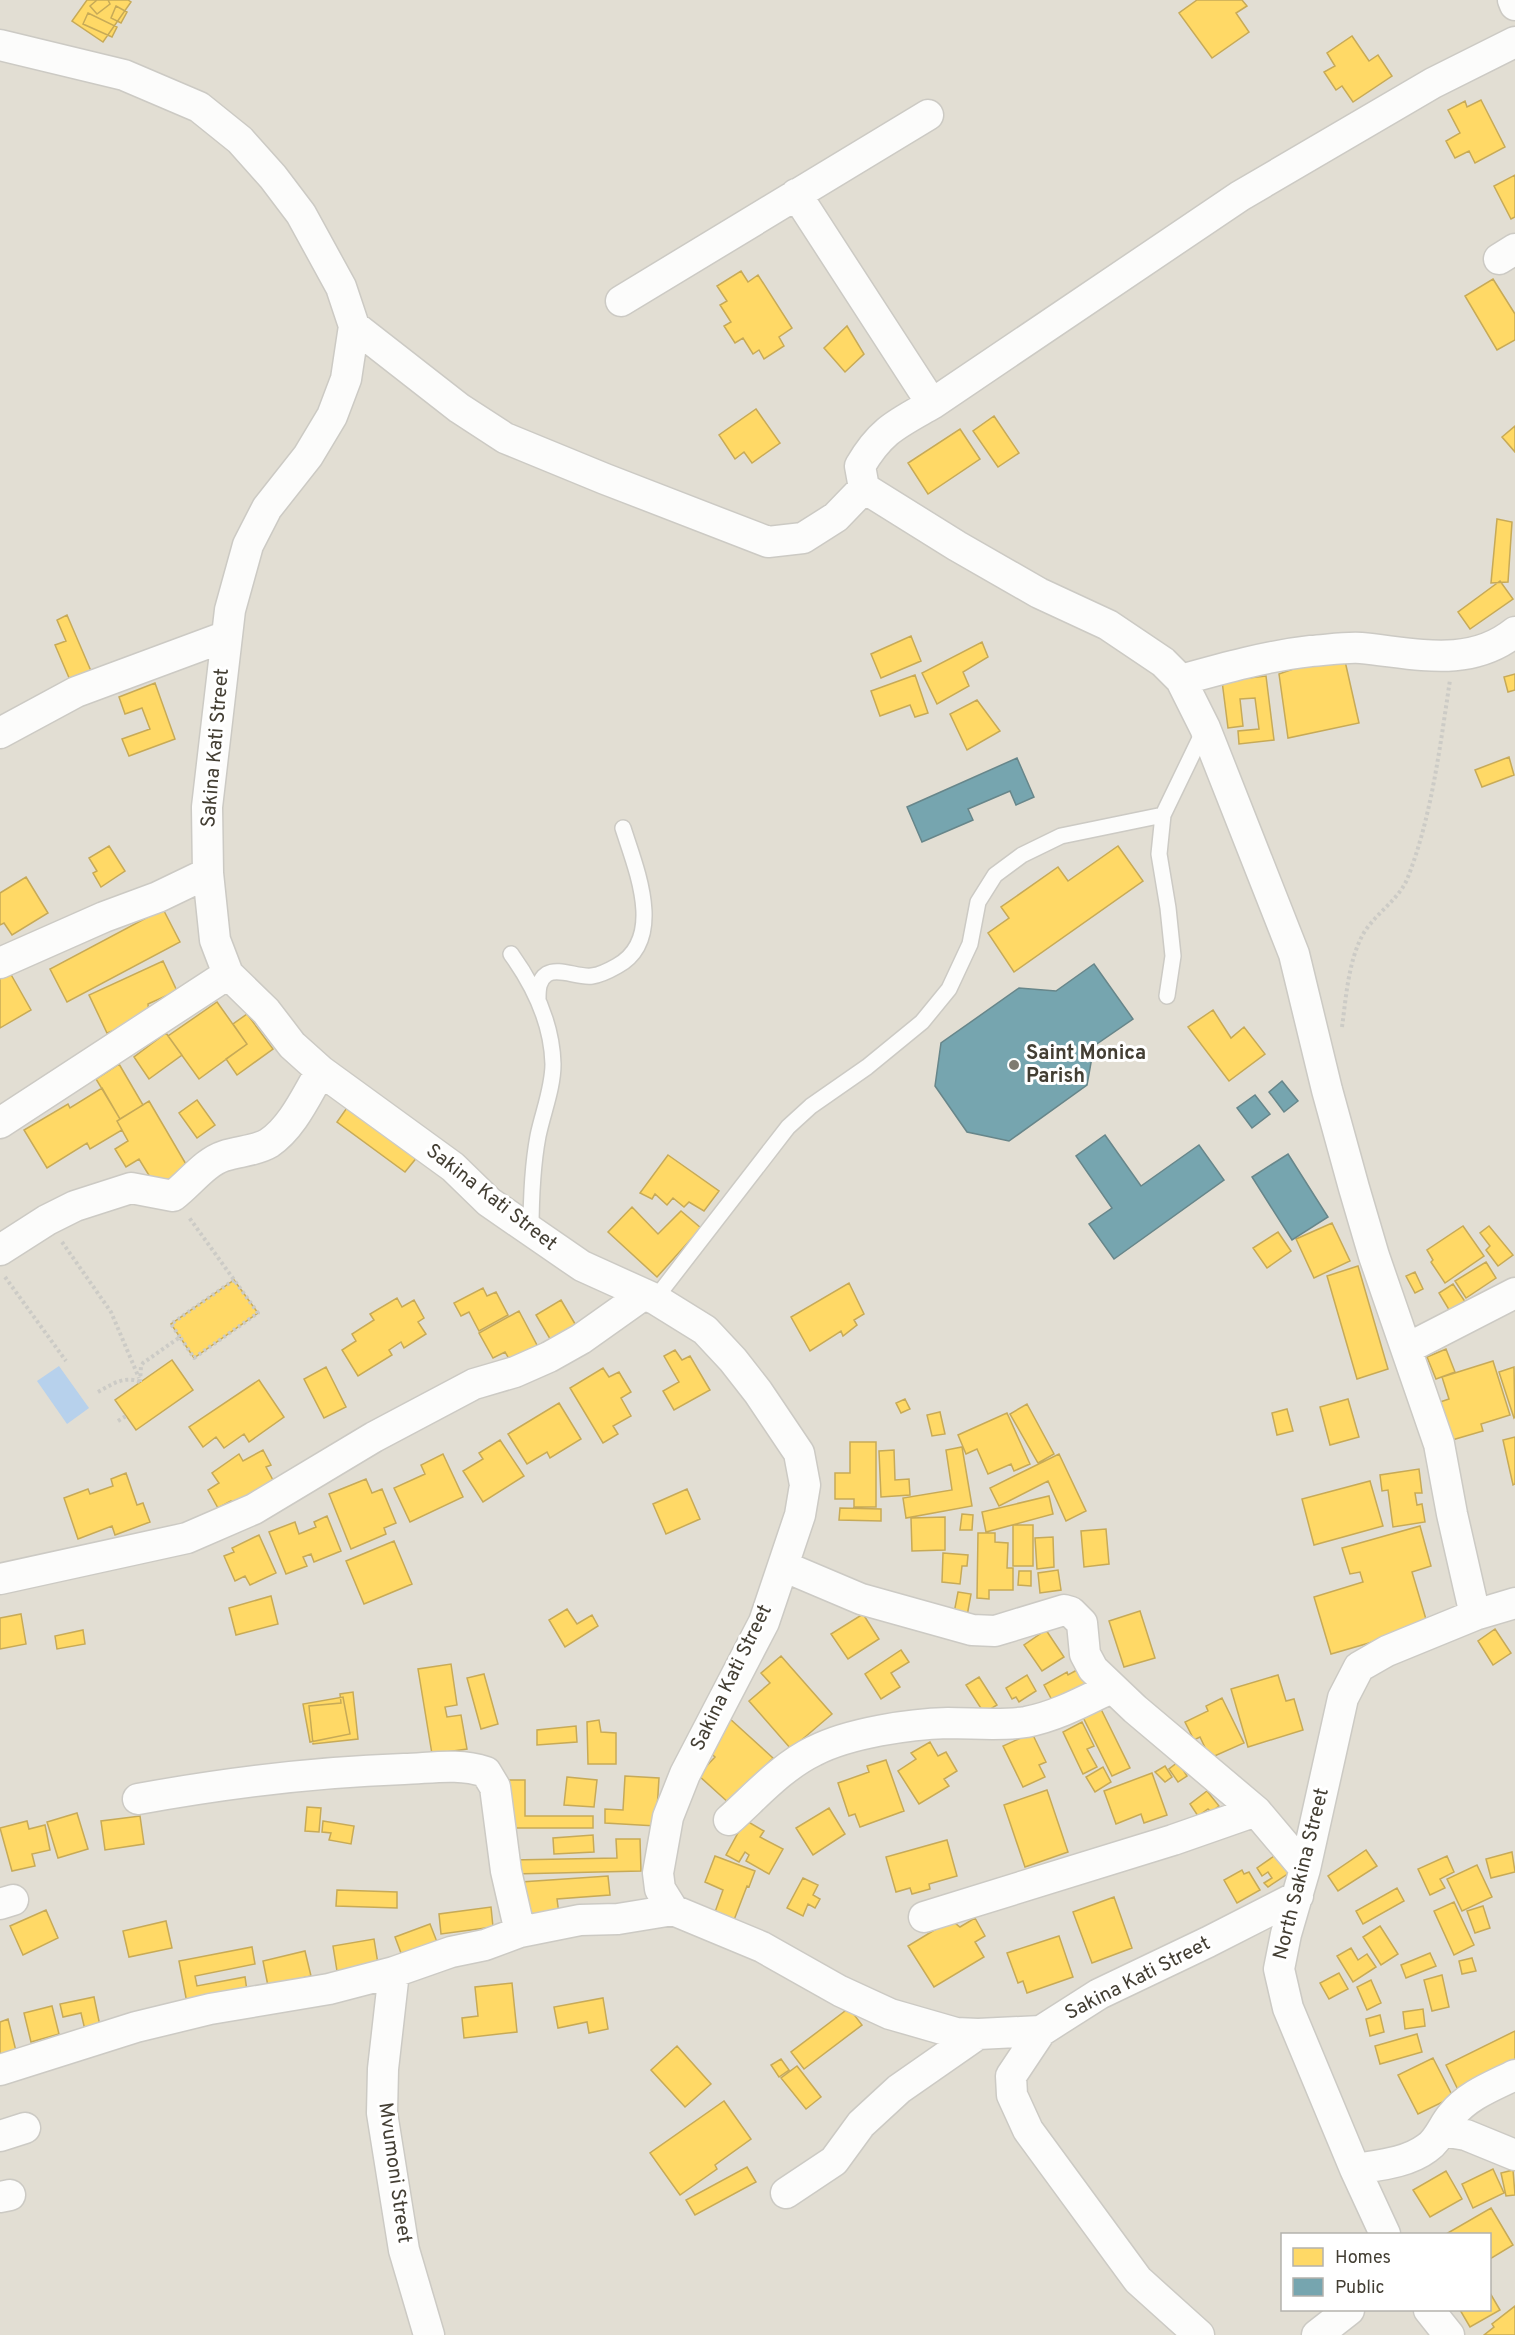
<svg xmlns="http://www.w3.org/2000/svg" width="1515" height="2335" font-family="Overpass,sans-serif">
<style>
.residential{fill:#e2ded3;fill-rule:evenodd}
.water{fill:#b7d1ec}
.homes{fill:#ffd966;stroke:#c7aa57;stroke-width:1.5}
.public{fill:#76a5af;stroke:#67868a;stroke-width:1.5}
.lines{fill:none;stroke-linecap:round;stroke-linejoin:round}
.lane-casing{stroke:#cccac4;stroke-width:18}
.street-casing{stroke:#cccac4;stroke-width:33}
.path{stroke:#cccbc6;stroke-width:4;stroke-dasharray:3 3;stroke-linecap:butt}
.lane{stroke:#fcfcfb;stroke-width:15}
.street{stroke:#fcfcfb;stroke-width:30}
.poi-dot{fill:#7f7b72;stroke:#fff;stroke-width:2}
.labels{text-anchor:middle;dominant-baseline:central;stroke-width:6;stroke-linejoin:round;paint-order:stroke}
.street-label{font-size:20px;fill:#433e33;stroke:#fff}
.poi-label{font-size:20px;font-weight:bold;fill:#433e33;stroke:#fff;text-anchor:start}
</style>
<rect width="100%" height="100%" fill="#eeece6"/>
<!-- residential -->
<path class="residential" d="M0,0H1515V2335H0ZM1282,2234H1490V2310H1282Z"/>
<!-- water -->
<path class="water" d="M59,1366L89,1408L67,1424L37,1381Z"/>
<!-- homes -->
<path class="homes" d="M87,0H128L131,2L103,42L72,21Z
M97,0H108L110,4L97,14L90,6Z
M1197,0H1242L1247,6L1236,13L1249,32L1212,58L1179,13Z
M116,6L127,12L121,23L111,18Z
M88,13L117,27L112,37L83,24Z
M1352,36L1369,61L1378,55L1392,76L1353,102L1342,86L1336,90L1324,72L1335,66L1327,53Z
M1481,100L1505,147L1475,163L1469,151L1455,158L1446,141L1460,133L1448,110L1465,101L1467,107Z
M1515,175V217L1511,219L1494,186Z
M741,271L748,282L758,275L792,328L779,337L784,346L764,359L759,350L753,354L743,338L735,343L724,326L731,322L720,305L727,301L717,286Z
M1493,279L1515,314V340L1497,350L1465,296Z
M847,326L864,354L845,372L824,348Z
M756,409L780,443L752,463L744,452L735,459L719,435Z
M994,416L1019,453L998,467L973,431Z
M1515,426V452L1502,437Z
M960,429L980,459L928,494L908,463Z
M1497,519L1512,522L1508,582L1491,583Z
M1500,581L1513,599L1470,629L1458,612Z
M67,615L94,678L73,687L55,645L66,641L57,620Z
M911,636L921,661L881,678L871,654Z
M982,642L988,657L963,672L969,686L937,704L922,673Z
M1345,661L1359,723L1288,738L1279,674L1296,668Z
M1515,674V690L1508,692L1504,677Z
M915,675L928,713L915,717L910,705L880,716L871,691Z
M1266,676L1274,740L1239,744L1238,731L1259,729L1255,698L1240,699L1243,726L1228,728L1222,681Z
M155,683L175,739L129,756L122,739L150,729L142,708L125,714L119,697Z
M977,700L1000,731L967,750L950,714Z
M1509,757L1514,775L1482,787L1475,770Z
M109,846L125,871L101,887L93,873L97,871L89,858Z
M1118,846L1143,881L1014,972L988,933L1009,918L1001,907L1058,867L1068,881Z
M26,877L48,913L12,935L4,923L0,925V893Z
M163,909L180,942L67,1002L50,969Z
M163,961L177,991L148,1004L149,1018L107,1033L89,995Z
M9,971L31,1010L0,1028V976Z
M217,1002L247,1044L199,1079L168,1036Z
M1213,1010L1231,1038L1244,1027L1265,1054L1229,1081L1188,1027Z
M247,1014L273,1049L237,1075L226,1059L247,1044L233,1024Z
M166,1033L182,1055L149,1079L134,1057Z
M119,1064L143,1105L120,1119L96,1079Z
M102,1088L120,1119L117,1121L122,1130L90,1149L87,1143L47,1168L24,1130L68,1104L70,1108Z
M197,1100L215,1125L197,1138L179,1113Z
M149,1101L190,1171L158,1190L139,1159L126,1167L115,1149L128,1141L117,1121Z
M351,1102L418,1156L405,1172L337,1122Z
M668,1155L719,1191L704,1211L689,1202L684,1207L673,1198L667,1205L655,1194L652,1199L640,1193Z
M632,1207L658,1234L681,1211L701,1228L657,1277L608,1232Z
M1332,1223L1350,1261L1314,1278L1296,1239Z
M1463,1226L1484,1256L1445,1283L1431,1262L1433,1260L1427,1250Z
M1489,1226L1513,1255L1498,1266L1486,1250L1490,1246L1480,1233Z
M1278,1232L1291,1251L1267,1268L1253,1248Z
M1486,1262L1496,1278L1466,1298L1455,1281Z
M1358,1266L1388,1369L1357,1379L1327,1276Z
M1415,1272L1423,1289L1415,1293L1406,1276Z
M234,1280L258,1313L194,1358L171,1324Z
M849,1283L864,1314L854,1320L857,1325L843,1336L841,1331L810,1351L791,1317Z
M1453,1284L1466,1303L1451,1313L1439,1293Z
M483,1288L487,1296L496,1292L508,1315L479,1331L469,1312L461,1316L454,1303Z
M397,1298L402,1307L414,1300L424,1318L418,1322L426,1334L404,1348L401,1342L389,1350L392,1355L358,1376L342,1350L356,1341L352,1334L374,1320L370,1314Z
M561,1300L581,1334L556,1349L536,1315Z
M519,1311L538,1347L511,1362L505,1352L493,1358L479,1333Z
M1446,1349L1455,1372L1436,1379L1427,1357Z
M675,1350L682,1360L690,1356L710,1390L674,1410L663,1391L679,1382L664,1356Z
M172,1360L193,1390L136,1430L115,1400Z
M1493,1361L1510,1415L1481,1424L1483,1431L1452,1440L1440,1402L1449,1399L1442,1377Z
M326,1367L346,1407L324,1418L304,1379Z
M1514,1367L1515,1417L1514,1418L1499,1372Z
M603,1368L609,1377L619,1372L631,1392L621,1398L631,1416L613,1426L618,1434L603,1443L570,1388Z
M259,1380L284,1417L249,1442L244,1434L224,1448L216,1437L203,1447L189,1427Z
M905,1399L910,1409L901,1413L896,1403Z
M1348,1399L1359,1437L1330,1445L1320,1407Z
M559,1403L581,1439L550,1458L547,1452L527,1464L508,1434Z
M1027,1404L1054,1454L1038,1463L1010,1414Z
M1287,1409L1293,1431L1277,1435L1272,1413Z
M940,1412L945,1434L932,1436L927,1415Z
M1007,1413L1030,1464L1014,1471L1011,1464L988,1474L977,1449L966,1454L958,1435Z
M1515,1437V1484L1513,1485L1503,1440Z
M500,1440L524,1476L483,1502L463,1471L483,1459L479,1453Z
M850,1442H876V1507H854V1499H835V1473H850Z
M962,1447L972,1506L906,1518L903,1498L952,1490L946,1450Z
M263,1450L271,1465L266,1467L274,1482L234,1505L231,1501L218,1508L208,1490L219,1483L212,1473L239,1454L243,1461Z
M894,1450L895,1480L909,1479L910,1495L881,1497L879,1451Z
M443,1454L463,1497L410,1522L394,1488L425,1474L421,1465Z
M1059,1454L1086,1511L1066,1521L1048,1481L999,1506L990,1488Z
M1419,1469L1422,1493H1415L1417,1505L1422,1504L1425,1522L1393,1527L1388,1490L1382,1491L1380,1475Z
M126,1473L137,1505L143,1503L150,1522L115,1535L112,1526L78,1539L64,1498L88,1489L90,1494L113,1486L111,1479Z
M366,1479L372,1493L382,1489L396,1523L384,1528L386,1534L351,1549L329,1494Z
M1370,1481L1383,1526L1314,1545L1302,1499Z
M687,1489L700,1519L666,1534L653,1504Z
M1049,1496L1053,1514L986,1532L982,1512Z
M840,1508L881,1509V1521L839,1520Z
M962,1514L973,1515L972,1530H960Z
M327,1516L341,1551L314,1562L311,1554L303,1557L307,1566L286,1574L269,1532L295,1522L299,1534L316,1527L314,1522Z
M945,1517V1550L912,1551L911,1518Z
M1013,1525H1033V1566H1013Z
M1420,1526L1431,1566L1412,1572L1428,1626L1331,1654L1314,1597L1363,1582L1360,1572L1350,1574L1342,1548Z
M1106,1529L1109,1564L1084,1567L1081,1531Z
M978,1533H995V1542L1008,1543L1007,1568H1013V1590H989V1599L977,1598Z
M259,1535L276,1573L250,1585L245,1576L235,1581L224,1556L234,1552L232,1548Z
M1053,1537L1054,1567L1037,1569L1035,1538Z
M394,1541L412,1584L364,1604L346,1561Z
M943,1553L968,1555L967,1566H962L960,1584L942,1582Z
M1058,1570L1061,1590L1040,1593L1038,1573Z
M1019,1571H1031V1586L1018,1585Z
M958,1592L971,1594L967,1616L954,1613Z
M271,1596L278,1624L236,1635L229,1608Z
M567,1609L577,1624L592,1615L598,1626L565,1647L549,1620Z
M1140,1611L1155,1658L1124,1667L1109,1621Z
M21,1614L26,1644L0,1649V1618Z
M863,1614L879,1639L848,1659L831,1634Z
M1495,1629L1511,1653L1493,1665L1478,1641Z
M83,1630L85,1644L57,1649L55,1636Z
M1046,1630L1064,1657L1042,1671L1024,1645Z
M901,1650L909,1662L891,1673L900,1687L881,1699L865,1674Z
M781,1656L832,1714L791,1749L749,1701L770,1683L761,1673Z
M451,1664L457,1705L445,1707L447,1717L461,1715L467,1749L432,1754L418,1669Z
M1077,1670L1091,1681L1053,1702L1044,1685L1067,1672L1068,1675Z
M484,1674L498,1724L481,1729L467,1678Z
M1027,1675L1036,1691L1019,1702L1016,1697L1012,1699L1006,1688Z
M1278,1675L1286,1701L1294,1699L1303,1730L1248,1747L1231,1689Z
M979,1677L997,1705L984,1713L966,1685Z
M353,1692L358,1739L313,1744L309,1706L341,1703L340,1694Z
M343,1697L350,1734L310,1742L303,1704Z
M1222,1698L1244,1743L1210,1758L1200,1737L1194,1740L1185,1722L1208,1711L1206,1706Z
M1097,1701L1130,1768L1112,1776L1079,1709Z
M729,1718L773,1758L730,1804L698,1775L715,1757L703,1746Z
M599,1720L601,1732L616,1733V1764H588L587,1722Z
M1082,1722L1094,1746L1087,1749L1097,1767L1083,1774L1063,1732Z
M576,1726L577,1742L537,1745V1730Z
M1032,1733L1046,1762L1039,1765L1045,1777L1023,1787L1003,1746Z
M930,1742L938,1756L946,1752L957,1771L944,1779L949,1786L919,1804L898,1771L916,1759L911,1753Z
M886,1760L904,1811L860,1827L855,1814L849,1816L838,1783L869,1772L867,1766Z
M1178,1762L1187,1776L1178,1782L1169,1769Z
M1165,1766L1172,1777L1165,1782L1155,1772Z
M1103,1767L1111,1782L1095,1792L1086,1777Z
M1152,1773L1167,1815L1144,1823L1141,1814L1116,1824L1104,1791Z
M625,1776L659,1778L656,1826L605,1823V1809L623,1810Z
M567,1777L597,1780L594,1807L564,1805Z
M509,1780H525V1816H593V1828H509Z
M1047,1790L1068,1852L1025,1867L1004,1805Z
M1207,1791L1219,1806L1211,1812L1208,1809L1198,1816L1190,1804Z
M307,1807L321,1808L319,1832L305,1831Z
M829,1808L845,1834L813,1855L796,1828Z
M77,1813L88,1849L58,1858L47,1822Z
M140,1816L144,1844L105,1850L101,1821Z
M745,1820L764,1831L760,1837L783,1849L769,1874L746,1861L749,1855L745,1852L739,1862L726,1855Z
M27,1821L29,1829L45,1825L50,1850L32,1854L35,1866L12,1871L0,1828Z
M323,1821L354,1826L351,1844L329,1840L331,1833L322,1832Z
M593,1835L594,1852L554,1854L553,1838Z
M616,1839H640L641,1871L513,1874L512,1860L617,1858Z
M947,1840L957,1876L929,1884L930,1889L912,1894L910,1888L896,1892L886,1857Z
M1366,1850L1377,1866L1338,1891L1328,1876Z
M1512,1852L1515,1872L1491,1878L1486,1859Z
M1277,1854L1289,1873L1268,1887L1264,1883L1272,1878L1268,1872L1262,1876L1257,1868Z
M715,1856L755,1871L749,1887L747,1886L734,1920L715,1912L723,1890L705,1882Z
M1447,1856L1454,1872L1440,1879L1445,1888L1430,1895L1418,1869Z
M1477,1865L1492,1897L1462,1911L1447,1879Z
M1242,1870L1244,1874L1249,1872L1260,1890L1237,1903L1224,1880Z
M608,1876L610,1895L557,1899L559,1914L524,1917L521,1882Z
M803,1878L818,1885L813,1895L820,1899L815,1908L808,1904L803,1916L787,1908Z
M1397,1888L1404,1901L1363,1924L1356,1911Z
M337,1890L397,1892V1908L336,1906Z
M1114,1897L1132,1948L1092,1963L1073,1912Z
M1454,1902L1474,1945L1454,1955L1434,1911Z
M1483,1906L1490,1928L1475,1933L1467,1911Z
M491,1907L493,1927L441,1934L439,1914Z
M46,1910L58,1938L23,1955L10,1926Z
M975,1918L985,1936L975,1942L984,1957L934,1987L908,1946L951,1920L960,1927Z
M166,1921L172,1948L129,1957L123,1931Z
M430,1924L439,1947L404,1961L395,1937Z
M1380,1926L1398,1954L1381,1965L1363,1937Z
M1059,1936L1073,1977L1027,1993L1023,1981L1018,1983L1007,1953Z
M374,1939L378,1964L337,1971L333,1946Z
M252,1947L255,1964L195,1976L197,1986L245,1977L247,1991L187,2003L179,1961Z
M1351,1948L1358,1960L1367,1954L1376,1967L1353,1982L1337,1956Z
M305,1951L311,1976L268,1986L263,1961Z
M1430,1953L1436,1966L1406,1978L1401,1965Z
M1472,1958L1476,1971L1462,1974L1459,1961Z
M1339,1973L1348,1989L1329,1999L1320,1983Z
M1442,1975L1449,2007L1432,2011L1424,1980Z
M1371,1980L1381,2003L1367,2010L1357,1987Z
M512,1983L517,2032L464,2038L462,2018L478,2016L475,1987Z
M94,1997L100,2026L85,2030L81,2013L63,2017L60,2004Z
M603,1998L608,2029L589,2033L587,2022L558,2028L554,2007Z
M52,2006L59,2034L31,2042L24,2013Z
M849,2008L862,2025L804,2069L791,2052Z
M1423,2009L1425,2026L1405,2029L1403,2012Z
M1380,2015L1384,2032L1370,2036L1366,2019Z
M8,2019L17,2055L0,2059V2022Z
M1515,2031V2072L1462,2098L1446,2065Z
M1417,2034L1422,2052L1380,2064L1375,2046Z
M677,2046L711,2084L685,2107L651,2070Z
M1433,2058L1453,2097L1418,2114L1398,2075Z
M781,2059L789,2070L779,2077L771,2065Z
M797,2066L821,2097L806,2109L781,2078Z
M724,2101L751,2139L715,2165L717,2169L680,2195L650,2153Z
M747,2167L756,2182L695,2215L686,2200Z
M1493,2169L1504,2193L1473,2208L1462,2184Z
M1513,2170L1515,2195L1506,2196L1501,2173Z
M1446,2171L1462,2199L1430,2217L1413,2190Z
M1491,2208L1513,2245L1490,2259V2234H1446Z
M1490,2293L1500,2310L1470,2327L1460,2310H1490Z
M1515,2306V2335H1484L1494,2327L1492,2324Z"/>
<!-- public -->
<path class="public" d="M1017,758L1034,797L1016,805L1010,791L968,809L973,820L922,842L907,807Z
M1094,964L1133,1019L1094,1046L1087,1085L1009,1141L967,1132L935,1086L941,1043L1019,988L1056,991Z
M1282,1081L1298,1101L1284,1112L1269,1092Z
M1255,1095L1270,1114L1252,1128L1237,1108Z
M1105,1135L1141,1186L1199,1145L1224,1180L1114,1259L1089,1224L1112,1208L1076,1156Z
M1288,1154L1328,1217L1292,1240L1252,1177Z"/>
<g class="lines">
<defs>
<path id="lane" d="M511,954C534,986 552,1024 553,1064C553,1088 543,1112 538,1136C532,1168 531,1199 531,1232
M1167,996L1173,956L1168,908L1159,854L1163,815L1205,728
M538,999C538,990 538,980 547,974C559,967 578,978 592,976C600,975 610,970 617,966C666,939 636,869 623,828
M655,1299L788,1127L811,1106L867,1067L922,1022L949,989L970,944L978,902L995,875L1022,855L1061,836L1163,815"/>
<path id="street" d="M1513,0L1515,5
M0,45L124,75L199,107L240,140L273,177L301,214L341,287L354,326L346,379L332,416L308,456L267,508L248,545L230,610L207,807L208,873L215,940L228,974L266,1011L292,1045L321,1071L453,1167L489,1202L582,1266L655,1299L705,1330L733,1360L758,1392L799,1453L805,1485L800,1515L764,1622L685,1774L668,1817L658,1873L660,1889L673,1910L762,1947L840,1991L890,2014L956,2033L978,2034L1041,2031L1099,1994L1208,1942L1298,1896
M796,194L932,404
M1499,259L1515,249
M621,301L928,115
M354,326L459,408L505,438L605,479L768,542L803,538L836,517L864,488
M1181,680C1224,668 1267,656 1311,651C1327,650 1345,647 1361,648C1415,653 1469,669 1515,632
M0,733L76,692L227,636
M0,963L104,917L158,897L208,873
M0,1123L228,974
M0,1250L47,1220L75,1206L131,1188L173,1196C190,1183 205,1162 224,1156C239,1151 256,1151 269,1143C293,1127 307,1094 321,1071
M1406,1349L1515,1293
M783,1566L861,1599L972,1630L995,1631L1064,1610L1071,1612L1082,1623L1085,1654L1093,1669L1135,1709L1256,1811L1305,1869
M0,1579L187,1538L254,1509L374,1437L474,1384L515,1372L549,1357L581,1339L643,1295
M1475,1615L1452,1514L1439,1444L1374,1256L1354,1188L1327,1090L1294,954L1205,728L1181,680L1163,662L1108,625L1039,593L957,546L864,488L860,466C881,430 897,424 932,404L1240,196L1433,83L1515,42
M138,1799C226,1783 315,1772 404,1769C433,1768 458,1763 486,1772L495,1787L506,1871L520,1932
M729,1820C756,1796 781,1767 814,1751C849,1733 909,1724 948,1723C974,1723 1001,1726 1026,1722C1057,1716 1084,1701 1111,1688
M0,1904L13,1900
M924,1917L1173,1840L1256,1811
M394,1972L383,2069L382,2113L404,2250L429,2335
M1041,2031L1011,2076L1012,2095L1028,2130L1138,2280L1199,2335
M0,2070L136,2027L210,2009L329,1989L394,1972L451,1952L485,1945L520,1932L580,1920L618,1919L673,1910
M1442,2131L1466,2135L1515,2155
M0,2136L25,2128
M1355,2169C1379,2165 1407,2163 1427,2148C1439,2140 1443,2125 1452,2115C1468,2095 1493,2086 1515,2075
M786,2193L834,2161L861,2124L899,2089L978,2034
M0,2197L10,2195
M1385,2234L1355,2169L1288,2008L1279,1969L1286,1934L1305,1869L1343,1698L1359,1667L1387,1651L1475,1615L1515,1603
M1429,2310L1449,2335
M1317,2335L1349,2310"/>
</defs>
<!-- lane casing -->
<use href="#lane" class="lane-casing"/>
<!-- street casing -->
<use href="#street" class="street-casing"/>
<!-- path -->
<path class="path" d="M1342,1027C1346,998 1348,965 1361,938C1372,915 1399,901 1408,877C1432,815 1440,746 1450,680
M62,1242L111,1312L139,1378
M5,1277L66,1361
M180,1337L171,1324L234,1280
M140,1382L141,1366L143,1363L180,1337L194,1358L258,1313L188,1216
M98,1392C111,1385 124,1375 140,1382
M118,1421L126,1416"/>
<!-- lane -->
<use href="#lane" class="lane"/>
<!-- street -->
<use href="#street" class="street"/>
</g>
<!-- markers -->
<circle class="poi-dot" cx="1014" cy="1065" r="6"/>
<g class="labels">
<!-- street labels -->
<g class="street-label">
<text transform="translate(216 748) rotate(-85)">Sakina Kati Street</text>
<text transform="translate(491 1198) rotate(38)">Sakina Kati Street</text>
<text transform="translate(732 1678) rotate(-64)">Sakina Kati Street</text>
<text transform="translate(1302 1874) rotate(-76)">North Sakina Street</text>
<text transform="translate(1138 1979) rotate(-27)">Sakina Kati Street</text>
<text transform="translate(394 2173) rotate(82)">Mvumoni Street</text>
</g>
<!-- poi labels -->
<g class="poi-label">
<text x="1026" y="1054">Saint Monica<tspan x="1026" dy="23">Parish</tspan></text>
</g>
</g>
<!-- legend -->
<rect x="1281" y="2233" width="210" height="78" fill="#ffffff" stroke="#b4b2ad" stroke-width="1.5"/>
<rect x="1293" y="2248" width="30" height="18" fill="#ffd966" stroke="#b4b2ad" stroke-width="1.5"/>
<text x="1335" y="2263" font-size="18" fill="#433e33">Homes</text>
<rect x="1293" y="2278" width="30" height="18" fill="#76a5af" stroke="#b4b2ad" stroke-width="1.5"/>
<text x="1335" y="2293" font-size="18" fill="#433e33">Public</text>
</svg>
